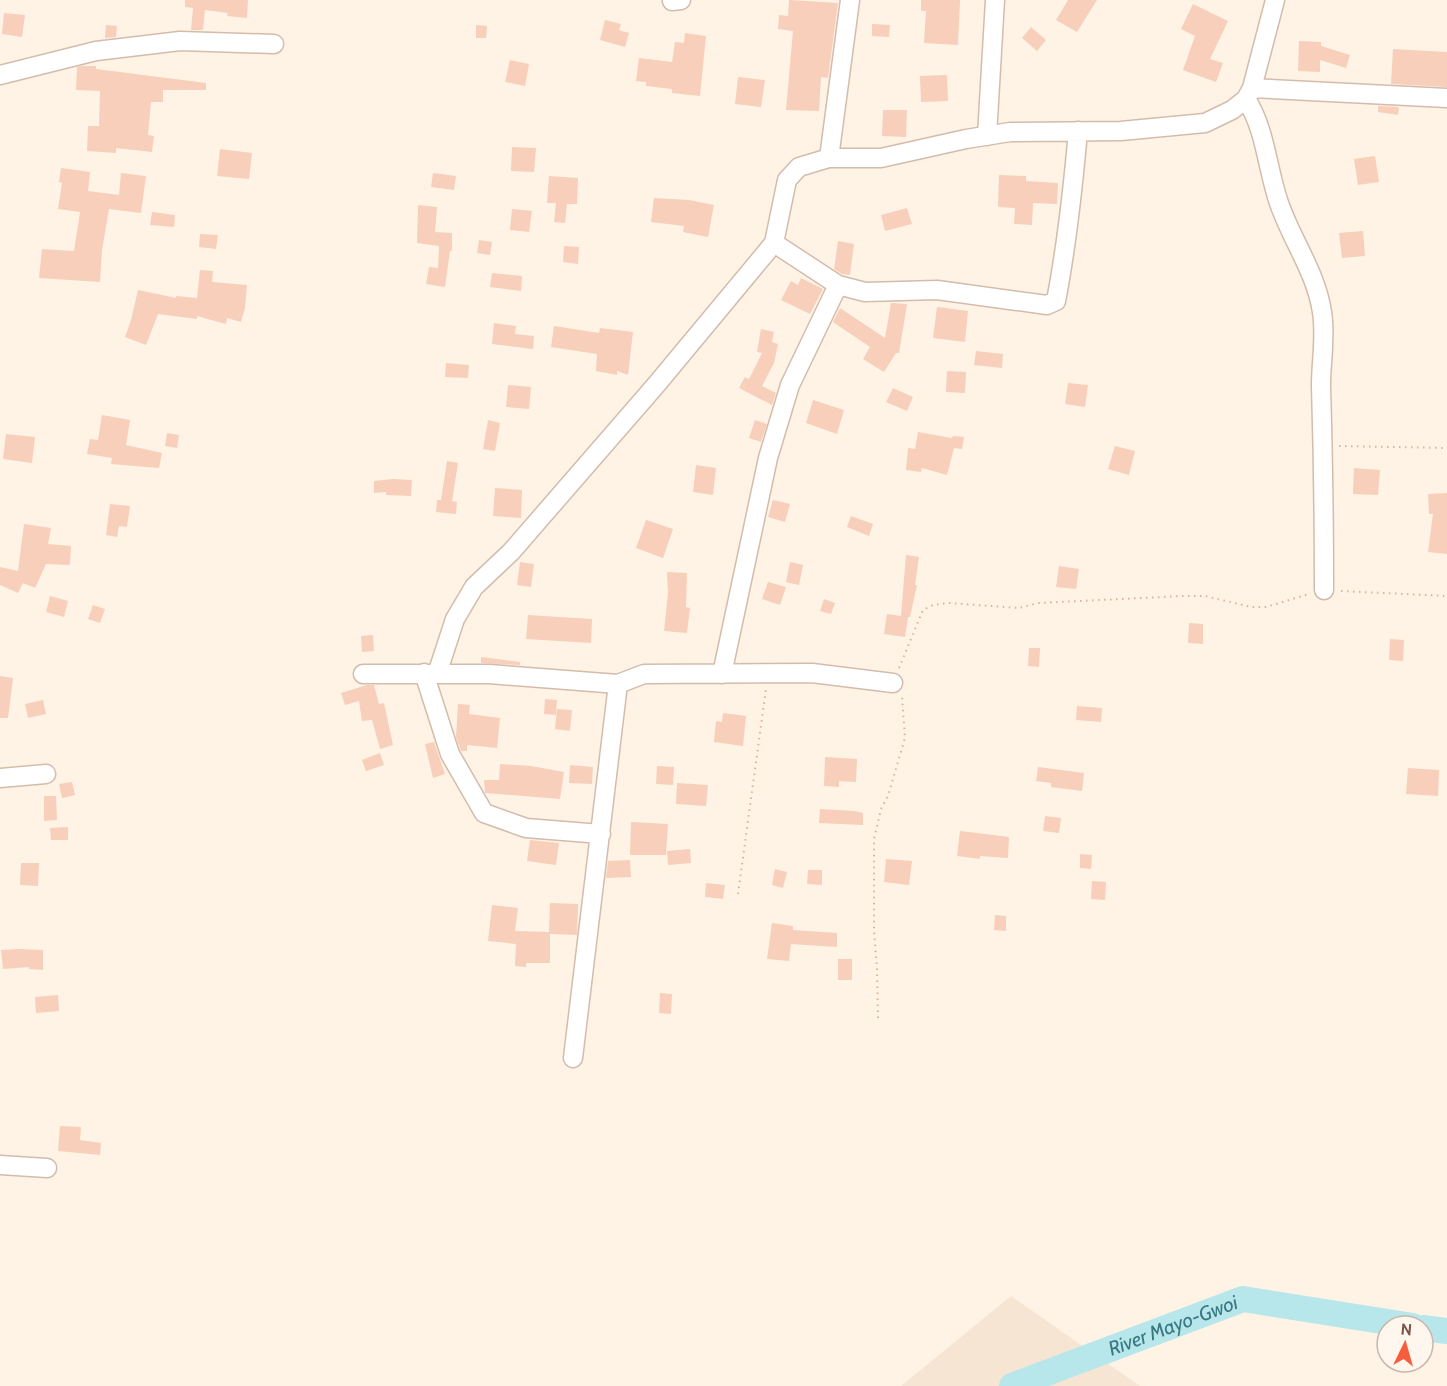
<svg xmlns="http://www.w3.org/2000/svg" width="1447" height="1386" font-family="Cabin,sans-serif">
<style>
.residential{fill:#f7e5d3}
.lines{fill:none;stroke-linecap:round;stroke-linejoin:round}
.river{stroke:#b7e6eb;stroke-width:26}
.building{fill:#f7cfba}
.minor-casing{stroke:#d4bcac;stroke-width:21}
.path{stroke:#dcb29c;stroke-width:2;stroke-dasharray:1.5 4.5;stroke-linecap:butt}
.minor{stroke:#fff;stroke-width:18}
.labels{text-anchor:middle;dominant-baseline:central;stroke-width:6;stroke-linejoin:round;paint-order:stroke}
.water-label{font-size:20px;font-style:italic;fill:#397982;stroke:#fff7ee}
</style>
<rect width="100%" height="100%" fill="#fef3e5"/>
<!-- residential -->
<path class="residential" d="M1011,1296L1140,1386H901Z"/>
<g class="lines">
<!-- river -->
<g class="river">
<path d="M1423,1328L1447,1331"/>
<path id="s1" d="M1012,1386L1243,1299L1413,1326"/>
</g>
</g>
<!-- building -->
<path class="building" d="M185,0H248L247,18L227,16L228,13L205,10L203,30H191L193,8L185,7Z
M789,0L838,3L828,78L821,77L819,111L786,110L793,31L778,29L779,15L788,16Z
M921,0H960L958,45L924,43L926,11H921Z
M1068,0H1097L1077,32L1056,20Z
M1193,4L1228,21L1210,59L1223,63L1216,82L1183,70L1195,36L1181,29Z
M4,13L25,15L22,37L2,34Z
M605,20L621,24L619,30L629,33L625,47L600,40Z
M872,24L890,25L889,37L872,36Z
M106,25L117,26L116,37L105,38Z
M476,25L487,26L486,38H476Z
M1031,27L1046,40L1037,51L1022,38Z
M685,33L706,36L700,96L672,93V89L646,86V82L636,81L639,58L672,62L675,42L684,43Z
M1299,41L1321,42V46L1350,55L1346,68L1320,60V72L1298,71Z
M1393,49L1447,52V87L1391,84Z
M510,60L529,64L525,86L505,82Z
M82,66H96V69L206,83V90H163V102H151L148,135L154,136L152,152L116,148V153L87,151L88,126H99L100,91L76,90L77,67Z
M947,75L948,101L921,102L920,76Z
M738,77L765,80L761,107L735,104Z
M1378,106L1399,107L1398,115L1378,112Z
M883,110H907L906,137L882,136Z
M512,147L536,148L534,172L511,171Z
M220,149L252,153L249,179L217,176Z
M1375,156L1379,182L1358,185L1354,159Z
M61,168L90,172L88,191L119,195L121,173L146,176L141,213L109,209L102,250L100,282L39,278L42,249L74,251L80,212L58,209L62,183L59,182Z
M433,173L456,176L454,190L431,187Z
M999,175L1026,176V181L1058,183L1057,204L1033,203L1032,225L1014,224L1015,208L998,207Z
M549,176L578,178L577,204H567L565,223L554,222L556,203H547Z
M654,198L689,200L714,205L708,237L683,232L684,226L651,222Z
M418,205L437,207L435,232L452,233V251H450L445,287L426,284L429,267L438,268L439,246L417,243Z
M907,208L912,224L885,231L881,215Z
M512,209L532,211L529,232L510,230Z
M152,212L175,215L174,227L150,225Z
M1363,231L1365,256L1342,258L1339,233Z
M200,234L218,235L216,249L199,247Z
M479,240L492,242L490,255L477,253Z
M838,241L854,244L850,275L842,274L834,269Z
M564,246L579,247L578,264L563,262Z
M200,270L213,271L212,282L247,285L245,308L241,322L227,318L226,324L197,316V319L158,314L146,345L125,337L131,320L138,290L176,298V296L197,298Z
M492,273L522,276L521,291L490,287Z
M801,278L823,289L810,314L781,300L791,281L798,285Z
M891,303L907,304L899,353H896L884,372L863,359L870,347L833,322L840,308L885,338Z
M937,307L968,311L965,342L933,338Z
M494,323L516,326L515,334L534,336L533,349L492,344Z
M554,326L599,333L600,328L633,332L628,375L617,371V375L596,371L597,354L551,347Z
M761,329L774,332L772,342L778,344L774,363L762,386L776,393L772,405L739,388L745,377L749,379L762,353L757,352Z
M976,351L1003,354L1002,368L974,365Z
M446,363L469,365L468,378L445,377Z
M947,371L966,372L965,393L946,392Z
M1068,383L1088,385L1085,407L1065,404Z
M508,385L531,387L529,409L506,407Z
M893,388L913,397L907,411L886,402Z
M813,400L844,410L837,434L806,423Z
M102,415L130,420L126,445L162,453L159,468L111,464L112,458L87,454L90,439L98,440Z
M488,420L500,423L495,451L483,449Z
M755,420L767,424L761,442L749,438Z
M918,432L952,438L953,436L964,437L962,449L954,448L947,475L922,468L921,472L906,470L908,448L915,449Z
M167,433L179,435L177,448L165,446Z
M6,434L35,437L32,463L3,459Z
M1115,446L1135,451L1129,475L1108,469Z
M447,461L458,463L452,501L457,502L456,514L436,512L437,500H441Z
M696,465L716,468L713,495L693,492Z
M1354,468L1380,470L1378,495L1353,494Z
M393,479L412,480L411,496L386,495V492L374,493V481Z
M495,488L522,490L521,518L493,516Z
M1447,493V554L1428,552L1433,514H1429L1428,494Z
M773,500L790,504L785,522L768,517Z
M110,504L130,506L127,527L119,526L117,537L106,535Z
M851,516L873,524L869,536L847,527Z
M646,520L673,529L663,558L636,548Z
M24,524L51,528L48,544L71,546L70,565L46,564L35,588L23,583L18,593L0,585V567L18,571Z
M906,555L919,557L915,585H917L910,617H908L905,637L884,634L887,614L901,616Z
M520,562L534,564L531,587L517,585Z
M790,562L803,565L799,585L786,582Z
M1059,566L1079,569L1076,589L1056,587Z
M667,572L687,573L686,607L690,608L687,633L664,631L668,593Z
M768,582L786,587L780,605L762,599Z
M50,596L68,601L64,617L46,612Z
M824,599L835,603L831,614L820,611Z
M93,605L105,609L100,623L88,619Z
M528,615L592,619L591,643L526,639Z
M1189,623L1203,624V644L1188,643Z
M373,635L374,651L362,652L361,636Z
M1390,639L1404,640L1403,661L1389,660Z
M1029,648H1040L1039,667L1028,666Z
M481,657L520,662V665L481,663Z
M0,676L13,678L8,718H0Z
M367,685H374L379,704L384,703L393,745L380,749L372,720L362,721L359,701L345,705L341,693Z
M545,699L557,700L556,715L544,714Z
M43,700L46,714L28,718L25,704Z
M458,704L470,705L469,714L500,718L497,748L467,745V751H461L456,737Z
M1077,706L1102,708L1101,722L1076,720Z
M557,709L572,710L570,731L555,729Z
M723,713L746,716L743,746L714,742L716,721L722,722Z
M434,742L445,774L433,778L425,744Z
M380,753L384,765L366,771L362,760Z
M825,757L857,759L856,782L839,781V787L824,786Z
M500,764L531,766L564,772L560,799L485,793L484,780H499Z
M570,765L593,767L592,784L569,783Z
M657,766L674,767L673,785L656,784Z
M1038,767L1084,773L1082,791L1051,787V783L1036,781Z
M1408,768L1439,770L1438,796L1406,794Z
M72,782L75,795L62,798L59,784Z
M677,783L708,785L706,806L676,804Z
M44,796H56L57,820L44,821Z
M820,809L854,811L863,813V825L819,823Z
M1045,816L1061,818L1059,833L1043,831Z
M631,822L668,824L666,855H630Z
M68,827V840H51L50,828Z
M960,831L1009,837L1008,858L980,856V859L957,856Z
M530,840L559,843L556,865L527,861Z
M690,849L691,863L668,865L667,851Z
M1080,854L1092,855L1091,869L1080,868Z
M886,859L912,861L909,885L884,882Z
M630,860L631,877L606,878L608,861Z
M21,863H39L38,886L20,885Z
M775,869L787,872L783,888L772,885Z
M808,870H822V885L807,884Z
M1092,881L1106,882L1105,900L1091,899Z
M706,883L725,885L723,899L705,897Z
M550,903L578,904L577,935L550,934V963H526V967L515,966L516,944L488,941L492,905L518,908L515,931L549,932Z
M995,915L1006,916V931L994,930Z
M772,923L793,926V930L837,933V947L791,944L789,961L767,959Z
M18,949L43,950V970L29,969V967L3,969L1,950Z
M838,959H852V980H838Z
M660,993L672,994L671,1014L659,1013Z
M58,995L59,1011L36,1013L35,997Z
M60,1126L81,1127L80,1140L101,1143L100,1155L58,1151Z"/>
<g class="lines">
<defs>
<path id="minor" d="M672,1L681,0
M0,75L96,51L180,41L274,44
M1252,88L1447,98
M1246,99C1266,130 1267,169 1279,203C1292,241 1316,272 1322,312C1326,337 1321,361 1321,385C1323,453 1324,521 1324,590
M987,136L995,0
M829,158L850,0
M774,243L838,285L865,292L937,290L1047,305L1056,301C1067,244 1073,188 1078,131
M424,673L450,754L484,813L526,828L601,834
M363,674H437L455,619L474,587L511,552L656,385L774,243L787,180L799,167L829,158H881L966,139L1010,132L1121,131L1205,123L1232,110L1246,99L1252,88L1275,0
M437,674H489L618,684L644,674L812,673L893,683
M722,674L768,458L790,385L838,285
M0,778L46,774
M573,1058L618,684
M0,1165L47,1168"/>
</defs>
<!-- minor casing -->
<use href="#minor" class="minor-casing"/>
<!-- path -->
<path class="path" d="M1339,446L1447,448
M1341,591L1447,596
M899,668L923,610L933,605L949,603L1019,608L1038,603L1183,596H1205L1251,607H1266L1309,594
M738,894L766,689
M878,1018L877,968L874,930V839L881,809L888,796L905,738L902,696"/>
<!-- minor -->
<use href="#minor" class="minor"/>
</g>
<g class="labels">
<!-- water labels -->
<g class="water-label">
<text stroke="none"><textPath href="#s1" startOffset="172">River Mayo-Gwoi</textPath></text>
</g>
</g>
<!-- north arrow -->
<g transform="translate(1405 1344) rotate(5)"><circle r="28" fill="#fff7ee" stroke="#cab7ab" stroke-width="1.5"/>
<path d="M0-4.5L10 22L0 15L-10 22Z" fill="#f55d3e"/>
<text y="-9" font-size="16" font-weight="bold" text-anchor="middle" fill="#7b5647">N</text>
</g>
</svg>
